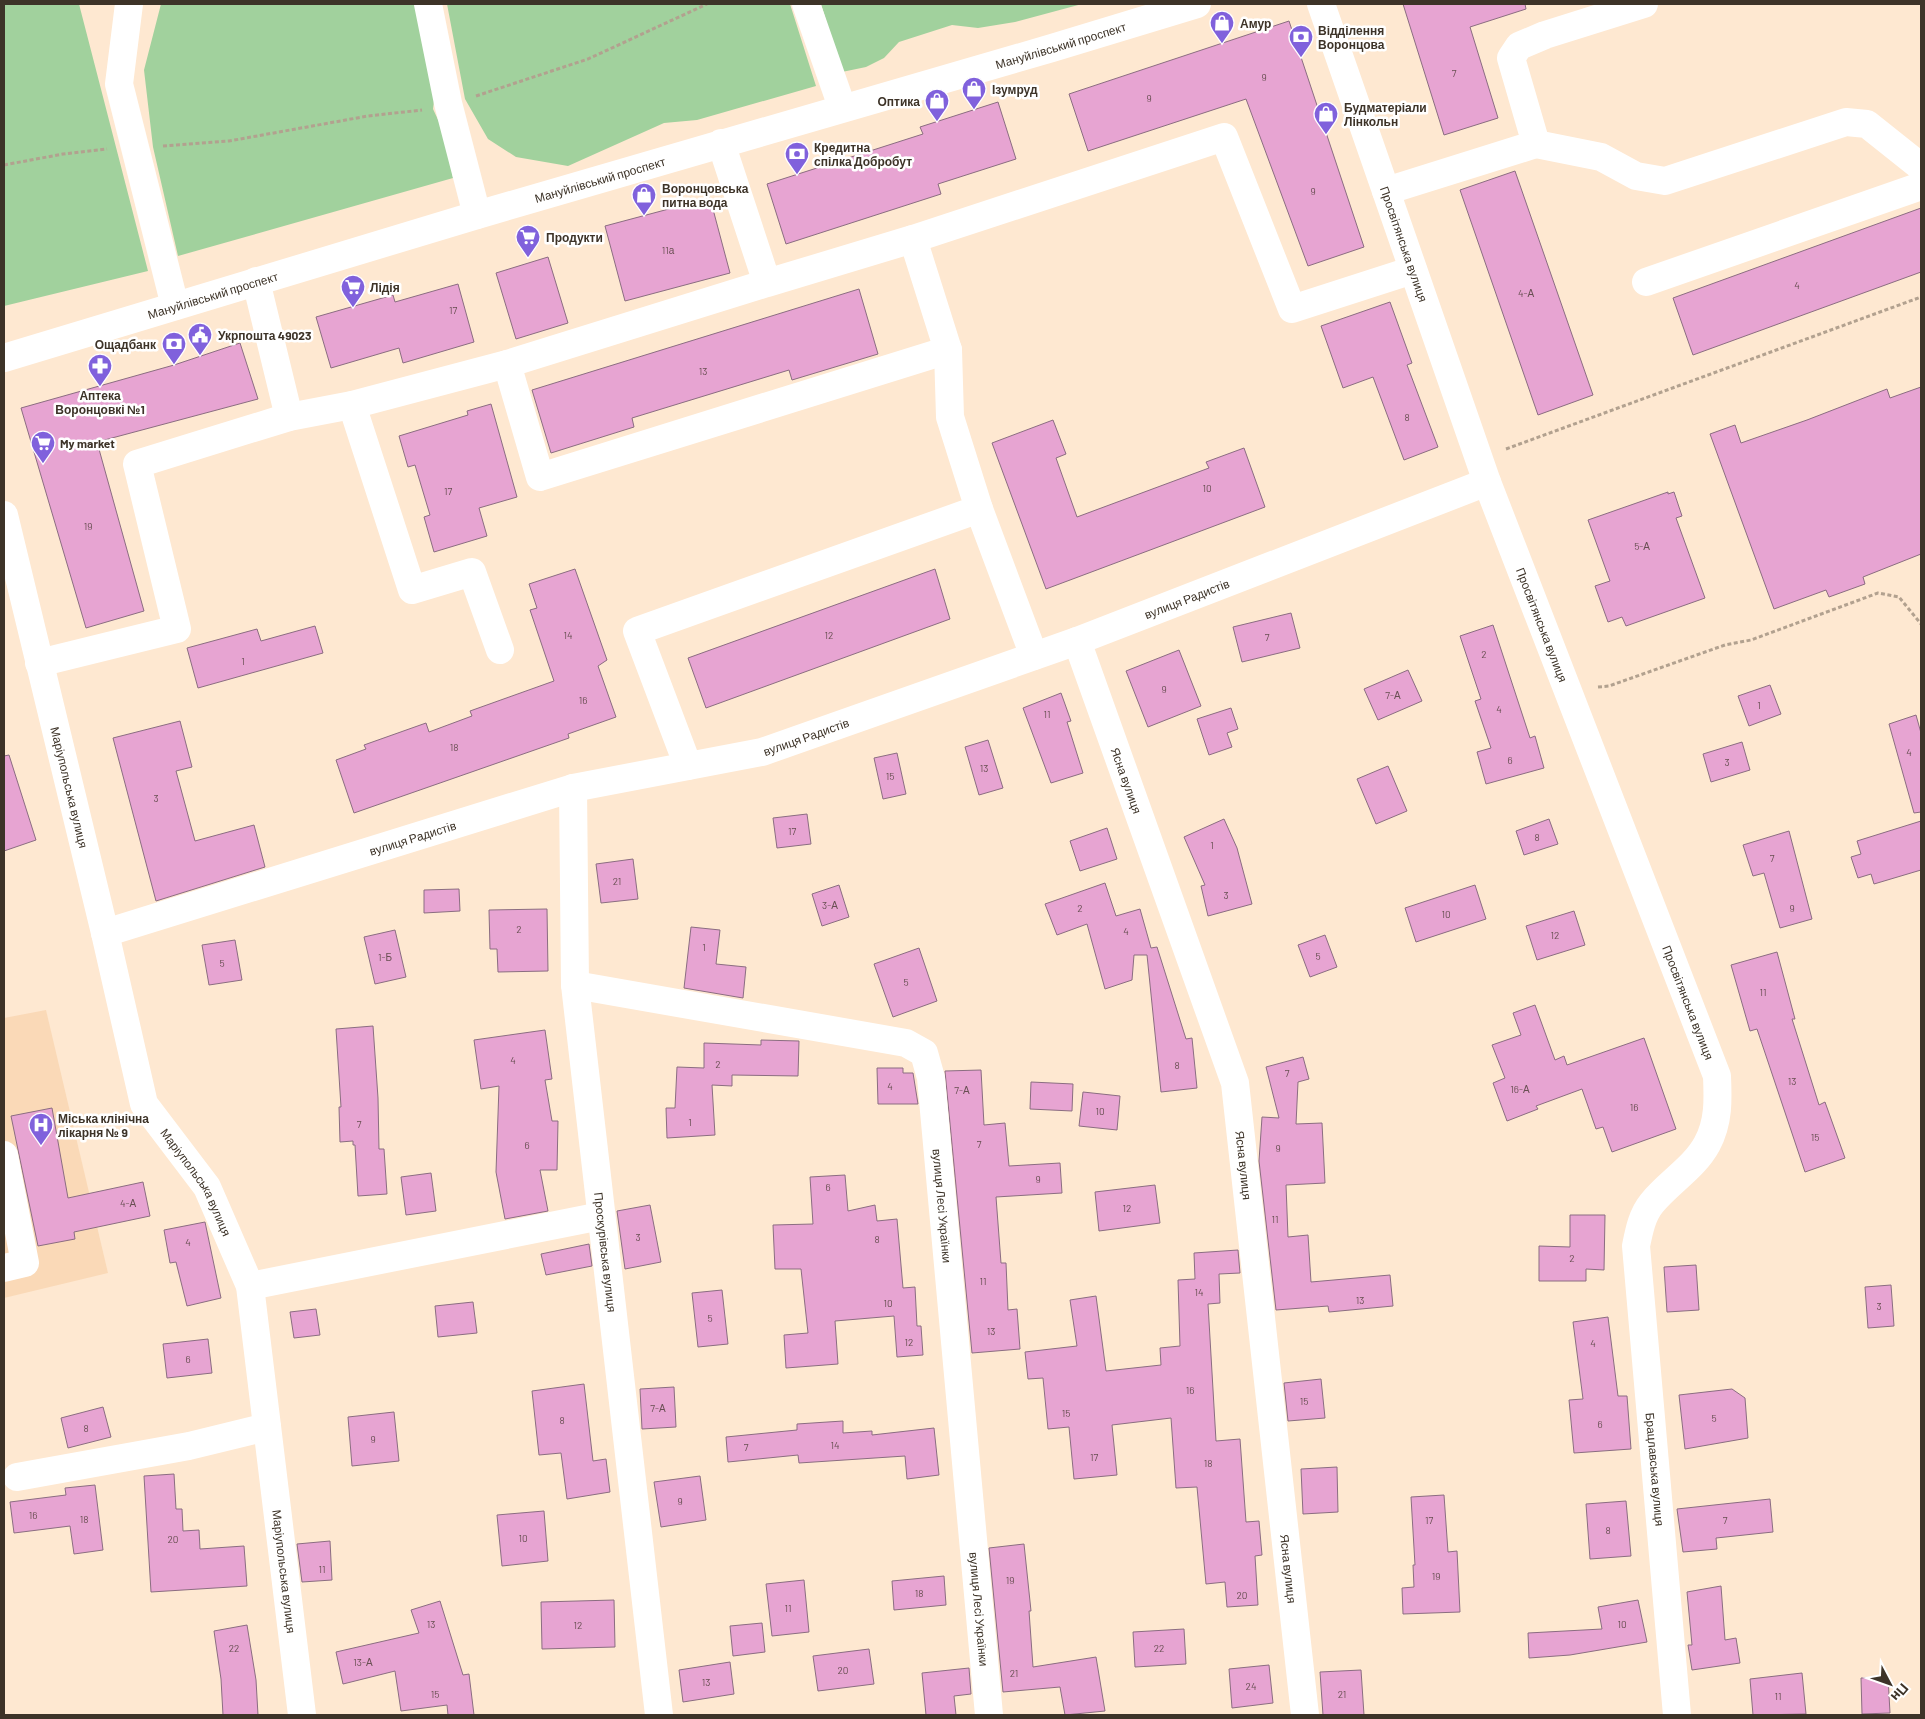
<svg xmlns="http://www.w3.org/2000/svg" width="1925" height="1719" font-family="Barlow,sans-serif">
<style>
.built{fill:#fad9b7}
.green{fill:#a1d19d}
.building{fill:#e7a4d2;stroke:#8b6d81}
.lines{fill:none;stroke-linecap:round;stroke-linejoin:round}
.path{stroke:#b2a18f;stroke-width:3;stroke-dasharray:4 2.5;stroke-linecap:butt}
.minor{stroke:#fff;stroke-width:28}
.major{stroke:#fff;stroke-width:28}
.labels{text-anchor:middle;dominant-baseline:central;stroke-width:5;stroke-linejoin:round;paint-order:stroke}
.number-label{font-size:10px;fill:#684f52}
.poi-label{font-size:12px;font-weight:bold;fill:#3d3328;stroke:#fff;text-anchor:start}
.street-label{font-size:12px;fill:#3d3328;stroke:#fff}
</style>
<rect width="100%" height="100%" fill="#fee8d1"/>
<!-- built -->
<path class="built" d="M46,1010L108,1273L4,1298V1018Z"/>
<!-- green -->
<path class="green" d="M4,4H79L148,271L4,306Z
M161,4H418L437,77L433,109L446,137L453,178L178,256L153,147L144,70Z
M447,4H790L816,86L697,120L664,123L568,166L516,157L488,139L465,99Z
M821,4H1082L1015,22L978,28L952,25L899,42L884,58L866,67L842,72Z"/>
<!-- building -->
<path class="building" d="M1403,4H1525L1526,9L1470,27L1498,118L1444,135Z
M1289,21L1364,247L1308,266L1246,99L1088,151L1069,94Z
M998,102L1016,159L938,184L941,194L786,244L767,184L923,134L920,127Z
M1515,171L1593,395L1538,415L1460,190Z
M710,198L730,273L625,301L605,226Z
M1921,208V272L1693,355L1673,298Z
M548,257L568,323L516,339L496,273Z
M458,284L474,342L403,363L399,348L331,368L316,317L393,295L395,302Z
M859,289L878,354L792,380L789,370L632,418L634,427L551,453L532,390Z
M1390,302L1412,363L1407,365L1438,447L1404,460L1373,377L1343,388L1321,326Z
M240,343L258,399L97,442L144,611L86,628L21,408L174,365Z
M1921,387V554L1863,577L1865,584L1829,597L1826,590L1774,609L1710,434L1735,425L1741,443L1807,420L1887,389L1890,398Z
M491,404L517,497L479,508L487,536L434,552L424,517L430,515L415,465L408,467L399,436L468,415L467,411Z
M1053,420L1066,454L1056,458L1077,517L1209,468L1206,462L1244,448L1265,507L1046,589L992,443Z
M1668,492V494L1674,492L1682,516L1676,518L1705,598L1626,626L1622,617L1608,622L1595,586L1610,581L1588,520Z
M575,569L607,660L598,666L616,717L568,734L569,738L354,813L336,760L366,749L364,745L426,723L429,732L472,716L470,711L554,681L530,610L537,608L529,584Z
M935,569L950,619L706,708L688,658Z
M1291,613L1300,648L1242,662L1233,627Z
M1493,625L1530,738L1535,736L1544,768L1486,784L1477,752L1491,748L1475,701L1481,699L1460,636Z
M315,626L323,653L198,688L187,648L257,629L261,641Z
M1179,650L1201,706L1148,727L1126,671Z
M1408,670L1422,701L1378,720L1364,689Z
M1770,685L1781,714L1749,726L1738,696Z
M1061,693L1071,721L1067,722L1083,773L1051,783L1023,708Z
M1231,708L1238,729L1227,733L1232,747L1209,755L1197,719Z
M1916,715L1921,733V812L1914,813L1889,724Z
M180,721L192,767L176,771L195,841L254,825L265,867L156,901L113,738Z
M988,740L1003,788L979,795L965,747Z
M1742,742L1750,770L1711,782L1703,754Z
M897,753L906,794L883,799L874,758Z
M9,755L36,840L4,851V756Z
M1388,766L1407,811L1376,824L1357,779Z
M807,814L811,844L777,848L773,818Z
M1224,819L1237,848L1252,904L1208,916L1201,886L1205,885L1184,837Z
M1549,819L1558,844L1524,855L1516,831Z
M1921,821V870L1874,884L1871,874L1858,878L1851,857L1861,854L1857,841Z
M1107,828L1117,859L1080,871L1070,841Z
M1789,831L1812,919L1780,928L1764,873L1753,876L1743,845Z
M633,859L638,899L601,903L596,864Z
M1105,883L1116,916L1140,909L1151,948L1157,947L1186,1039L1192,1038L1197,1088L1161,1092L1147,955H1134L1132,980L1105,989L1087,924L1057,935L1045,904Z
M839,885L849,917L822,926L812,894Z
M1475,885L1486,919L1416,942L1405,908Z
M459,889L460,911L424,913V890Z
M547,909L548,971L498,972L497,949H490L489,910Z
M1574,911L1585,945L1537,960L1526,926Z
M691,927L720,930L716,964L746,967L743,998L684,988Z
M395,930L406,977L375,984L364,937Z
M1325,935L1337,967L1310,977L1298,945Z
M235,940L242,980L209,985L202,945Z
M919,948L937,1001L893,1017L874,964Z
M1777,952L1795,1019H1792L1819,1105L1825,1102L1845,1158L1805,1172L1757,1029L1750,1031L1731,965Z
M1535,1005L1555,1060L1564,1056L1567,1065L1644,1038L1676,1129L1612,1152L1603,1127L1596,1129L1582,1089L1536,1106L1538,1109L1507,1121L1493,1083L1505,1078L1492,1045L1521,1035L1513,1013Z
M373,1026L378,1098L379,1149H384L387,1194L358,1196L355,1145H353V1141L340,1142L339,1107H341L336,1029Z
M545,1030L552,1079L545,1080L552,1121H558L557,1170H540L548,1211L505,1219L496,1172L499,1086L481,1089L474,1040Z
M761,1040L799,1041L798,1076L732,1075V1086L712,1085L715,1135L667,1138L666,1108H675L677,1067L704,1068V1043L761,1045Z
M1303,1057L1309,1079L1298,1082L1296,1124L1322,1123L1325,1183L1286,1185L1288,1237L1308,1235L1311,1282L1390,1275L1393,1306L1329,1312L1328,1306L1276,1310L1259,1161L1262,1117L1279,1118L1266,1067Z
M877,1068H903V1073H913L918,1104H878Z
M981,1070L984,1125L1005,1123L1009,1166L1060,1163L1062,1193L996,1197L1001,1263H1006L1008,1310L1017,1309L1020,1349L972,1353L945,1071Z
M1031,1082L1073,1084L1072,1111L1030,1109Z
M1083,1092L1120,1096L1117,1130L1079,1126Z
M52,1108L68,1198L143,1182L150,1216L74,1232L75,1239L38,1246L11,1116Z
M431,1173L436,1211L406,1215L401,1177Z
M845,1175L848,1211L875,1205L877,1221L897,1219L903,1288L915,1287L917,1326H921L923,1355L897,1357L894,1316L835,1321L838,1364L786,1368L784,1335L808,1333L801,1269H775L773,1225L813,1224L810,1177Z
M1155,1185L1160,1223L1099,1231L1095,1192Z
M650,1205L661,1262L625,1269L617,1211Z
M1570,1215H1605L1604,1270L1586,1269V1281H1539V1246L1570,1247Z
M205,1222L221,1298L187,1306L176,1262L170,1263L164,1230Z
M589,1244L592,1266L546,1275L541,1254Z
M1238,1250L1240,1273L1219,1274L1220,1303L1208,1304L1216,1441L1240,1439L1246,1522L1259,1521L1262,1555L1255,1556L1258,1605L1227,1607L1225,1582L1206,1584L1197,1487L1176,1488L1171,1418L1112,1425L1117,1475L1074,1479L1069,1427L1048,1429L1043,1378L1028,1379L1025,1352L1077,1346L1070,1300L1096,1296L1106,1371L1161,1365L1160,1348L1180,1346L1178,1280L1195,1279L1194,1253Z
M1696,1265L1699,1310L1667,1312L1664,1267Z
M1891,1285L1894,1326L1868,1328L1865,1287Z
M722,1290L728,1344L698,1347L692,1293Z
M473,1302L477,1333L438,1337L435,1306Z
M316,1309L320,1335L294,1338L290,1312Z
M1608,1317L1618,1396H1627L1631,1449L1574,1453L1569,1400L1583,1399L1573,1322Z
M208,1339L212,1373L167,1378L163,1344Z
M1321,1379L1325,1418L1288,1421L1284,1383Z
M584,1384L593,1461L606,1459L610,1492L567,1499L561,1453L539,1455L532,1391Z
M674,1387L676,1427L642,1429L640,1389Z
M1732,1389L1745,1398L1748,1438L1685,1449L1679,1395Z
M103,1407L111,1437L68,1448L61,1418Z
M394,1412L399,1461L352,1466L348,1417Z
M843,1421V1433L872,1431V1435L934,1428L939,1475L907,1479L905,1456L799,1463L798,1455L728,1462L726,1437L797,1430V1424Z
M1337,1467L1338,1512L1303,1514L1301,1469Z
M174,1474L176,1509H182L183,1531L199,1530L200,1549L244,1546L247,1586L151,1592L144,1476Z
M700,1476L706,1520L661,1527L654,1482Z
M95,1485L103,1550L74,1554L70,1526L14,1533L10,1502L66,1495L65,1488Z
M1444,1495L1448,1552L1457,1551L1460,1612L1403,1614L1402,1588L1414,1587L1413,1565H1415L1411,1497Z
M1770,1499L1773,1532L1716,1538L1717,1549L1683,1552L1677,1509Z
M1626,1501L1631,1556L1590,1559L1586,1504Z
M544,1511L548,1561L502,1566L497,1515Z
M330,1541L332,1580L302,1582L297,1544Z
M1024,1544L1031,1611H1029L1033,1667L1096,1657L1105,1711L1065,1715L1060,1687L1003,1692L989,1548Z
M944,1576L946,1605L894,1610L892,1581Z
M804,1580L809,1632L772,1636L766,1584Z
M1721,1586L1725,1640L1736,1638L1740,1663L1692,1670L1688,1645H1692L1687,1592Z
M614,1600L615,1647L542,1649L541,1602Z
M1638,1600L1647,1642L1570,1655L1529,1658L1528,1633L1602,1629L1598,1607Z
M440,1601L463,1675L469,1674L474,1715H448L447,1705L401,1711L395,1671L343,1684L336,1652L419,1633L411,1610Z
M762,1623L765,1652L733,1656L730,1626Z
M247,1625L256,1680L258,1715H223L221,1679L214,1631Z
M1184,1629L1186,1664L1135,1667L1133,1632Z
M869,1649L874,1684L818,1691L813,1656Z
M730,1662L734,1694L683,1702L679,1670Z
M1269,1665L1273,1703L1232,1708L1229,1669Z
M969,1668L971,1694L954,1696L956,1715H926L922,1673Z
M1361,1670L1364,1715H1323L1320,1672Z
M1802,1673L1806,1714L1753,1715L1750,1679Z
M1888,1677L1890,1713L1862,1714L1861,1678Z"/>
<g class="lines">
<!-- path -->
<path class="path" d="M476,96L588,59L707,4
M163,146L229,141L368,116L422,110
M4,165L63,154L107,149
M1506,449L1921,297
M1598,687L1609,686L1725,645L1751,640L1878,593L1899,597L1921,624"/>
<!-- minor -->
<g class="minor">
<path d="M129,4L119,84L175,306"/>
<path d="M428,4L448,103L477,215"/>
<path d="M806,4L842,107"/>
<path id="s1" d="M1321,4L1487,482L1717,1076C1718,1099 1719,1122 1707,1144C1694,1168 1669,1182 1652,1203C1642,1215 1639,1231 1636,1246L1677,1715"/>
<path d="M721,143L767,283L507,364L540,477L948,350L913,239L767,283"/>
<path d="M1536,144L1601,157L1636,176L1665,181L1846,122L1867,124L1921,167"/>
<path d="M1386,191L1536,144L1511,58L1519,46L1545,35L1644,4"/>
<path d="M913,239L1224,137L1292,309L1413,270"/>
<path d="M256,281L289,417"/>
<path d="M1646,282L1921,186"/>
<path d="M352,405L412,590L472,572L500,650"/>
<path d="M979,509L1034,656"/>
<path id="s2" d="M4,515L105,933L144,1104L207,1187L250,1286L302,1715"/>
<path id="s3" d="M1077,641L1235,1083L1305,1715"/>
<path d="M39,663L177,629L137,464L289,417L352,405L507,364"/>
<path d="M688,766L637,631L979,509L950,417L948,350"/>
<path id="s4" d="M573,788L575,985L659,1715"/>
<path id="s5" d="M105,933L573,788L762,752L1077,641L1487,482"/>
<path id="s6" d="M575,985L906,1043L924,1053L931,1078L989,1715"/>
<path d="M4,1155L25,1263L4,1268"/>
<path d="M250,1286L601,1216"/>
<path d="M17,1477L189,1446L267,1427"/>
</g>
<!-- major -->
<path class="major" id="s7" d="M4,358L477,215L1052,48L1197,4"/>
</g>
<!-- icons -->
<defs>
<symbol id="shop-pin" viewBox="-11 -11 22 30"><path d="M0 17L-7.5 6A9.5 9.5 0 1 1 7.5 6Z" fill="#8061dc" stroke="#fff"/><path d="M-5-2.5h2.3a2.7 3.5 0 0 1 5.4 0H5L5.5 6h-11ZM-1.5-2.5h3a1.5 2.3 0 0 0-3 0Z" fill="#fff"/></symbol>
<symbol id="bank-pin" viewBox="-11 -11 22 30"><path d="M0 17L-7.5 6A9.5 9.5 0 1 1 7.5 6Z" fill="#8061dc" stroke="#fff"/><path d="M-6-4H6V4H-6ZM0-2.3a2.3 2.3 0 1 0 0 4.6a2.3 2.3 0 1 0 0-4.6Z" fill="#fff"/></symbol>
<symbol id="supermarket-pin" viewBox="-11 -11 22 30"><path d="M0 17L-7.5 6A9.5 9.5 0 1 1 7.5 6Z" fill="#8061dc" stroke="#fff"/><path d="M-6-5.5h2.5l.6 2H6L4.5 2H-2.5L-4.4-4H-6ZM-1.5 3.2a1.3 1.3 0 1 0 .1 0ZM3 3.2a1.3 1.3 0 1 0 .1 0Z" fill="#fff"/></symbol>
<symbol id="civic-pin" viewBox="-11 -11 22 30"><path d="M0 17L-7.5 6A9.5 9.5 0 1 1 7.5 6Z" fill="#8061dc" stroke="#fff"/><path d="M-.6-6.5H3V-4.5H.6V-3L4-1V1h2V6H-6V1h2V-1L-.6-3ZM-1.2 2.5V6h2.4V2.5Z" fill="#fff"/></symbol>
<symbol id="pharmacy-pin" viewBox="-11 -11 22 30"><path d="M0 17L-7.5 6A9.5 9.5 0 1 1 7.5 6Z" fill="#8061dc" stroke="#fff"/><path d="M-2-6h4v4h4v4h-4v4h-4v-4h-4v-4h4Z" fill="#fff"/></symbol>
<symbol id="hospital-pin" viewBox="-11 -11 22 30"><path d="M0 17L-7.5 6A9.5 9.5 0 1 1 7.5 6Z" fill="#8061dc" stroke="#fff"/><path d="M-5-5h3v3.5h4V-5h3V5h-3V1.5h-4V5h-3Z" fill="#fff"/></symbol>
</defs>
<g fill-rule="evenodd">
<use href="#shop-pin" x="1208" y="9" width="28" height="38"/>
<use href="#bank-pin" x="1287" y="23" width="28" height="38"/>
<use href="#shop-pin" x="960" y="75" width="28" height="38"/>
<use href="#shop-pin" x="923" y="87" width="28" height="38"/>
<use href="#shop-pin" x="1312" y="100" width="28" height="38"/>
<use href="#bank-pin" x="783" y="140" width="28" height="38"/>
<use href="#shop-pin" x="630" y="181" width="28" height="38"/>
<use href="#supermarket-pin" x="514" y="223" width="28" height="38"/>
<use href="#supermarket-pin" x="339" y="273" width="28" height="38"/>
<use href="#civic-pin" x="186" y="321" width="28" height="38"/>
<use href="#bank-pin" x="160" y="330" width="28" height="38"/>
<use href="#pharmacy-pin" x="86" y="352" width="28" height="38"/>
<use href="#supermarket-pin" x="29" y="429" width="28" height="38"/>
<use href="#hospital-pin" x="27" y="1111" width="28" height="38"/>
</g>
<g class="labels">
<!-- number labels -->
<g class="number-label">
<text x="1454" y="73">7</text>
<text x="1264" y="77">9</text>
<text x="1149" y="98">9</text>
<text x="1313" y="191">9</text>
<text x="668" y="250">11а</text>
<text x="1797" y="285">4</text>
<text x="1526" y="293">4-А</text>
<text x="453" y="310">17</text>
<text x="703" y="371">13</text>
<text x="1407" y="417">8</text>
<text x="1207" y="488">10</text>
<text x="448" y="491">17</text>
<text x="88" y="526">19</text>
<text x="1642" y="546">5-А</text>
<text x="568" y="635">14</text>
<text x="829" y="635">12</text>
<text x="1267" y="637">7</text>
<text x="1484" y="654">2</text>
<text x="243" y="661">1</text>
<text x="1164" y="689">9</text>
<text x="1393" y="695">7-А</text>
<text x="583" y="700">16</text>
<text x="1759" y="705">1</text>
<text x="1499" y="709">4</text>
<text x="1047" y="714">11</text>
<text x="454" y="747">18</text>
<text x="1909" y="752">4</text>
<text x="1510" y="760">6</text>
<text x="1727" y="762">3</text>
<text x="984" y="768">13</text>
<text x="890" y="776">15</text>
<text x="156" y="798">3</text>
<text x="792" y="831">17</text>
<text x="1537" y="837">8</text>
<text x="1212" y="845">1</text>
<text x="1772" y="858">7</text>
<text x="617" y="881">21</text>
<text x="1226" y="895">3</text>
<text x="830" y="905">3-А</text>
<text x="1080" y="908">2</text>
<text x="1792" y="908">9</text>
<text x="1446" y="914">10</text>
<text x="519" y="929">2</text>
<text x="1126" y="931">4</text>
<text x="1555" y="935">12</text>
<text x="704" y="947">1</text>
<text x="1318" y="956">5</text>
<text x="385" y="957">1-Б</text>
<text x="222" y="963">5</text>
<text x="906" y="982">5</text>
<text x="1763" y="992">11</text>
<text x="513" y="1060">4</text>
<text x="718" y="1064">2</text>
<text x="1177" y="1065">8</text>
<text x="1287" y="1073">7</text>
<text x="1792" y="1081">13</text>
<text x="890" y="1086">4</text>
<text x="1520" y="1089">16-А</text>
<text x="962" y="1090">7-А</text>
<text x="1634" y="1107">16</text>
<text x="1100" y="1111">10</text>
<text x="690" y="1122">1</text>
<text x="359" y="1124">7</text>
<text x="1815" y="1137">15</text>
<text x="979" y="1144">7</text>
<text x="527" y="1145">6</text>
<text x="1278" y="1148">9</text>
<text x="1038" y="1179">9</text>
<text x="828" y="1187">6</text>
<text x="128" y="1203">4-А</text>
<text x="1127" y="1208">12</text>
<text x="1275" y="1219">11</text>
<text x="638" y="1237">3</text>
<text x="877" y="1239">8</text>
<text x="188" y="1242">4</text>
<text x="1572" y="1258">2</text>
<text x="983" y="1281">11</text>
<text x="1199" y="1292">14</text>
<text x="1360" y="1300">13</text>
<text x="888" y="1303">10</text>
<text x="1879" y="1306">3</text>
<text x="710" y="1318">5</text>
<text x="991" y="1331">13</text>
<text x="909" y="1342">12</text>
<text x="1593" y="1343">4</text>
<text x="188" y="1359">6</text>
<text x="1190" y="1390">16</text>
<text x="1304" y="1401">15</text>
<text x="658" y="1408">7-А</text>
<text x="1066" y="1413">15</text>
<text x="1714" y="1418">5</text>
<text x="562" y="1420">8</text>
<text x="1600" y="1424">6</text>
<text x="86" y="1428">8</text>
<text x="373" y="1439">9</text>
<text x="835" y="1445">14</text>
<text x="746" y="1447">7</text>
<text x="1094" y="1457">17</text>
<text x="1208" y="1463">18</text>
<text x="680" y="1501">9</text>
<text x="33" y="1515">16</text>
<text x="84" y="1519">18</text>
<text x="1429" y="1520">17</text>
<text x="1725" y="1520">7</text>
<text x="1608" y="1530">8</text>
<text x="523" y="1538">10</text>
<text x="173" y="1539">20</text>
<text x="322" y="1569">11</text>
<text x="1436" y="1576">19</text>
<text x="1010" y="1580">19</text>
<text x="919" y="1593">18</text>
<text x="1242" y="1595">20</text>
<text x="788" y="1608">11</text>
<text x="431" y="1624">13</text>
<text x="1622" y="1624">10</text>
<text x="578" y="1625">12</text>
<text x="234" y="1648">22</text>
<text x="1159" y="1648">22</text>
<text x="363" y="1662">13-А</text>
<text x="843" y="1670">20</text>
<text x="1014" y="1673">21</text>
<text x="706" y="1682">13</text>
<text x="1251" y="1686">24</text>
<text x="435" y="1694">15</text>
<text x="1342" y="1694">21</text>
<text x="1778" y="1696">11</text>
</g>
<!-- poi labels -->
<g class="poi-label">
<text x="1240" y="23">Амур</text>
<text x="1318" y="30">Відділення<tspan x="1318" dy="14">Воронцова</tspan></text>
<text x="992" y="89">Ізумруд</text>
<text x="920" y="101" text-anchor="end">Оптика</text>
<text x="1344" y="107">Будматеріали<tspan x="1344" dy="14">Лінкольн</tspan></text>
<text x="814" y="147">Кредитна<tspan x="814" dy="14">спілка Добробут</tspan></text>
<text x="662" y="188">Воронцовська<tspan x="662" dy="14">питна вода</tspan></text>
<text x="546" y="237">Продукти</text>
<text x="370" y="287">Лідія</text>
<text x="218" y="335">Укрпошта 49023</text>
<text x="156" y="344" text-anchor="end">Ощадбанк</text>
<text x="100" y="395" text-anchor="middle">Аптека<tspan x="100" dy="14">Воронцовкі №1</tspan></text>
<text x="60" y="443">My market</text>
<text x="58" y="1118">Міська клінічна<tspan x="58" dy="14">лікарня № 9</tspan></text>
</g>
<!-- street labels -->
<g class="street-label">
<text stroke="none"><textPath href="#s7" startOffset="1102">Мануйлівський проспект</textPath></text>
<text stroke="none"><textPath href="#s7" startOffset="622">Мануйлівський проспект</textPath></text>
<text stroke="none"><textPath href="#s1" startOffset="254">Просвітянська вулиця</textPath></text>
<text stroke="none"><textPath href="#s7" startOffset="218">Мануйлівський проспект</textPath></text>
<text stroke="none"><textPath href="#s5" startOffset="1134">вулиця Радистів</textPath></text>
<text stroke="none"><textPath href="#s1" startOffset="659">Просвітянська вулиця</textPath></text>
<text stroke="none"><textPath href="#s5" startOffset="729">вулиця Радистів</textPath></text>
<text stroke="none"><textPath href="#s3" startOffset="148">Ясна вулиця</textPath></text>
<text stroke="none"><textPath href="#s2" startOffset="280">Маріупольська вулиця</textPath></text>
<text stroke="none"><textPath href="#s5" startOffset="322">вулиця Радистів</textPath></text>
<text stroke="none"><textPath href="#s1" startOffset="1064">Просвітянська вулиця</textPath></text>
<text stroke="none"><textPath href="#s3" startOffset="552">Ясна вулиця</textPath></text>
<text stroke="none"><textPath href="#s2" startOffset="700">Маріупольська вулиця</textPath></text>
<text stroke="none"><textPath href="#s6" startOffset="511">вулиця Лесі Українки</textPath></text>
<text stroke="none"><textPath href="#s4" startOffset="466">Проскурівська вулиця</textPath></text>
<text stroke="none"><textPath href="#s1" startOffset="1564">Брацлавська вулиця</textPath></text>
<text stroke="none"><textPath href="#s3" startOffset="958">Ясна вулиця</textPath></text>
<text stroke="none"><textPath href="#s2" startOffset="1105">Маріупольська вулиця</textPath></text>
<text stroke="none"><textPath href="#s6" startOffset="916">вулиця Лесі Українки</textPath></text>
</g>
</g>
<!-- border -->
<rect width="1925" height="1719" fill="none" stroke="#3d3328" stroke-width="10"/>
<!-- north arrow -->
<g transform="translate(1890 1684) rotate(131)" stroke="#ffffff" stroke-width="4" paint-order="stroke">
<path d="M0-4L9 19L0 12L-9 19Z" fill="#3d3328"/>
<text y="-8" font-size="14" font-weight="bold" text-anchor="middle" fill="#3d3328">Пн</text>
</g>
</svg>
